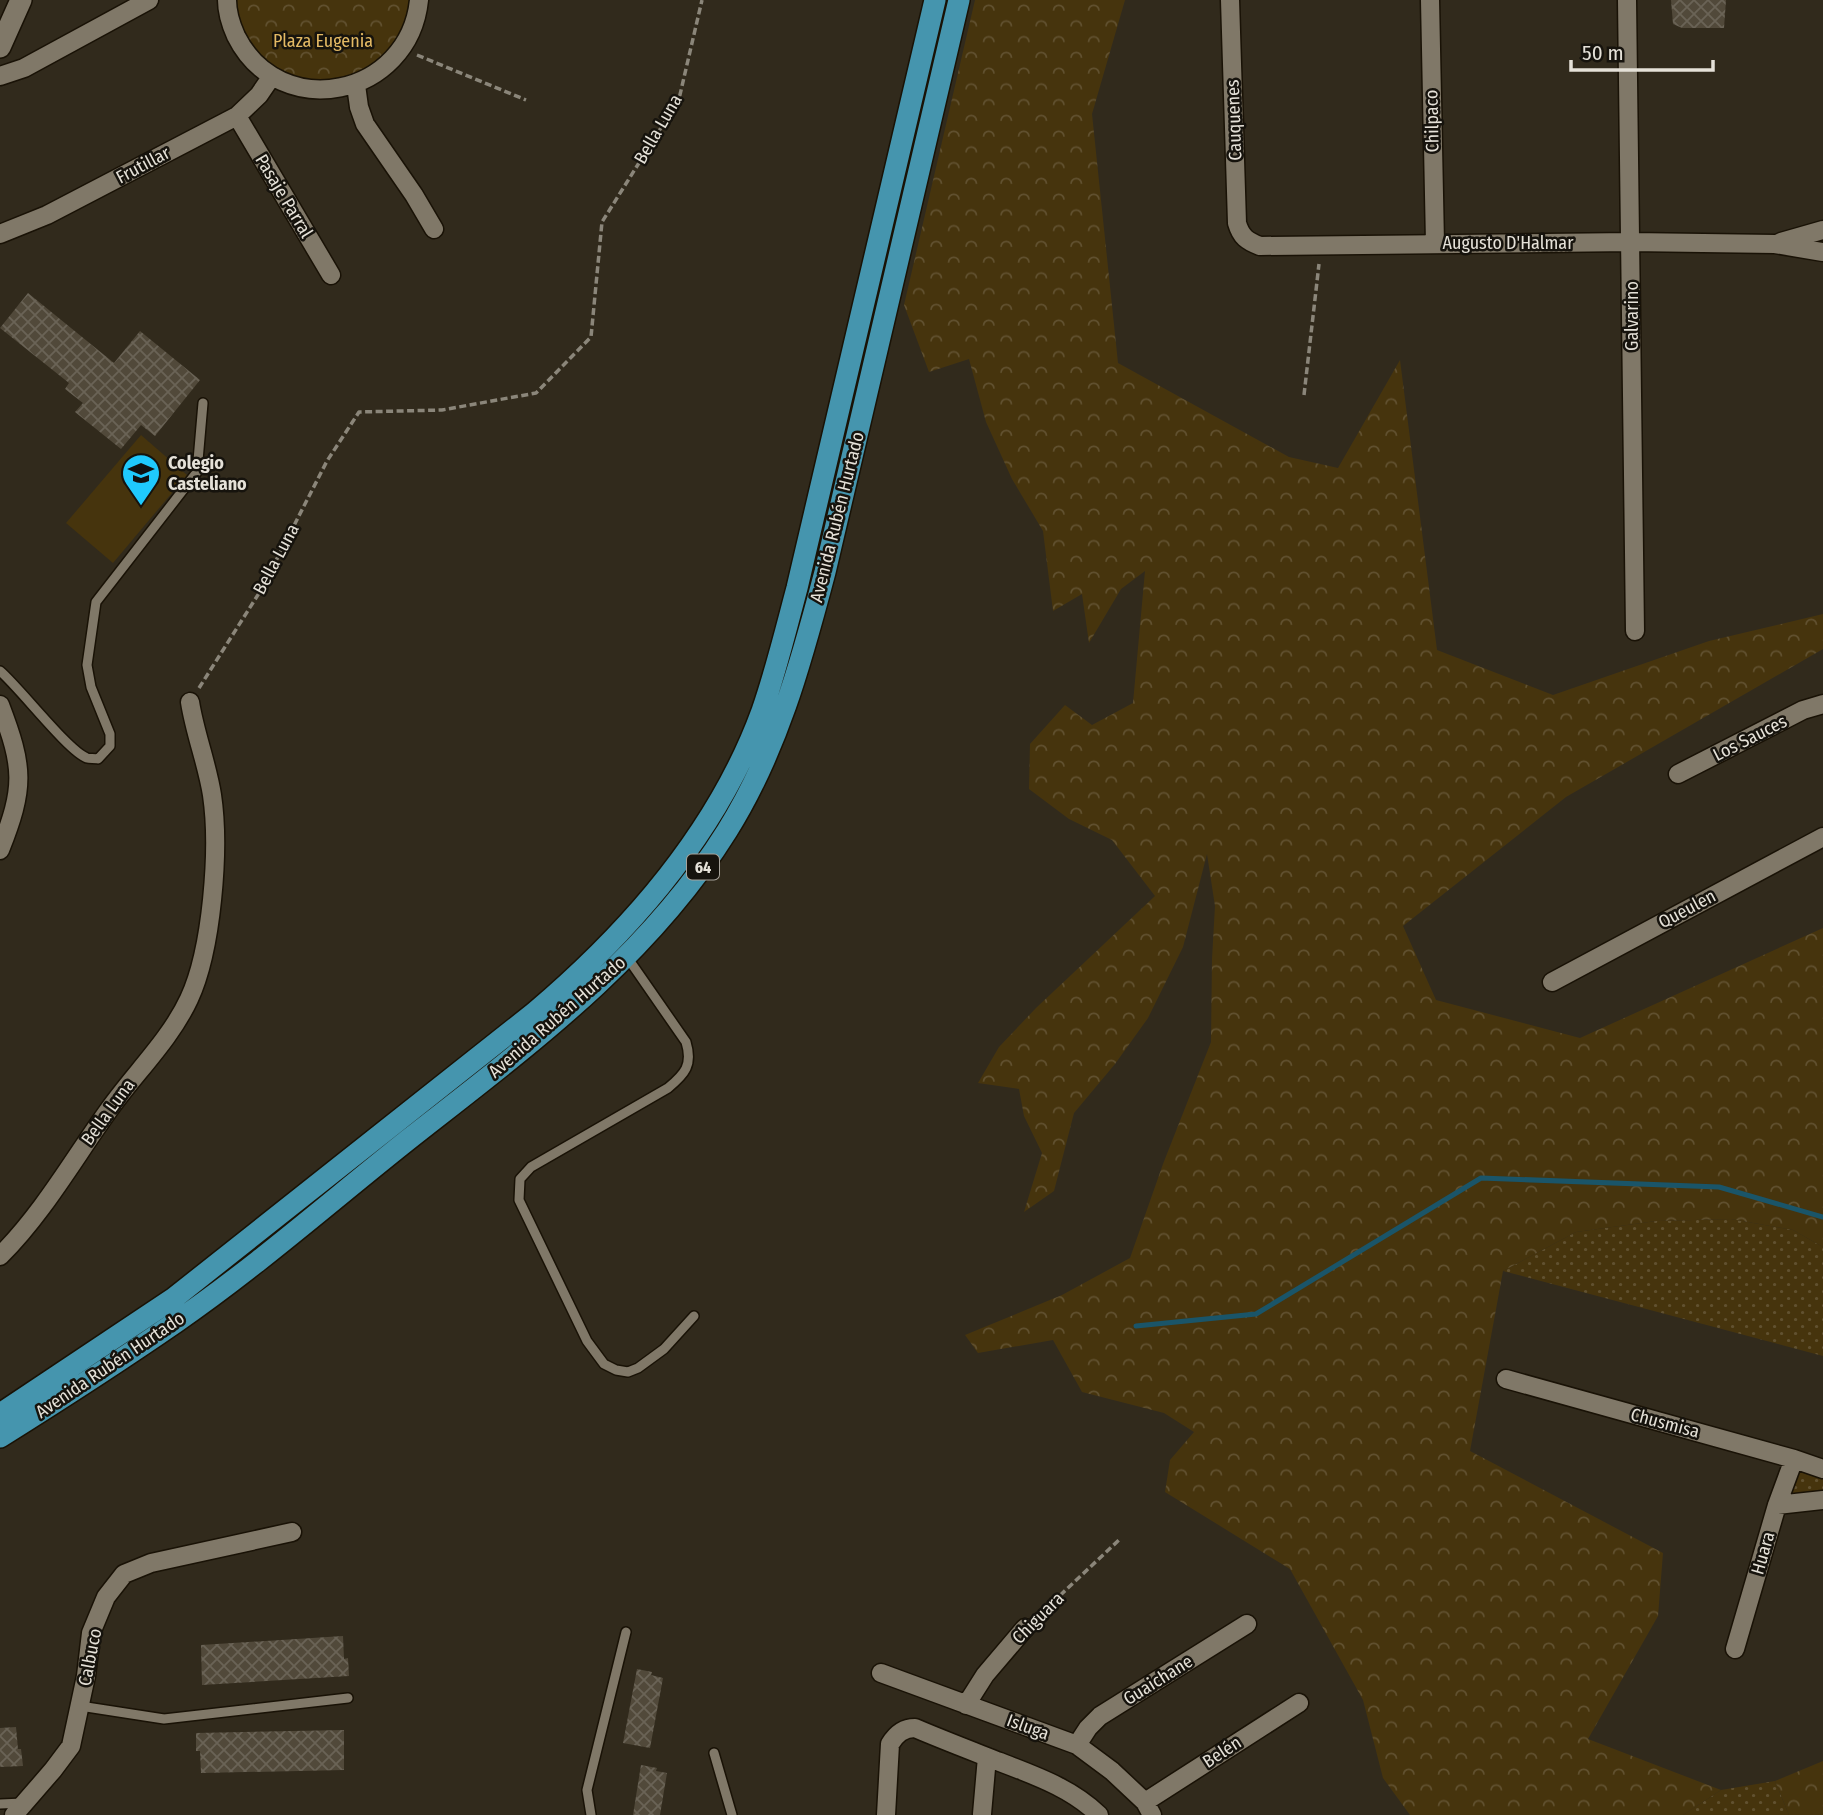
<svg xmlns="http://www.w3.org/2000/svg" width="1823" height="1815" font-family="'Fira Sans Condensed',sans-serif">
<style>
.grass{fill:url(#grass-dots)}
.forest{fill:url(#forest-crowns)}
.garden{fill:#46340d}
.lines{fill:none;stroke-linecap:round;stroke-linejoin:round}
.stream{stroke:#1a5569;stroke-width:5}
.building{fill:url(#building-cross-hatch)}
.service-casing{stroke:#191206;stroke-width:12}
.minor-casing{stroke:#191206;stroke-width:21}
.tertiary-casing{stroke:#191206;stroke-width:24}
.trunk-casing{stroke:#191206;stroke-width:24}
.path{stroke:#8b867a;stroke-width:3.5;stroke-dasharray:7 3.5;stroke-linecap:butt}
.service{stroke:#807868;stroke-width:9}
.minor{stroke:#807868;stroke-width:18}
.tertiary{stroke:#807868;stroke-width:21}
.trunk{stroke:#4595ae;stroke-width:21}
.labels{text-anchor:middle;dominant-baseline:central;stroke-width:5;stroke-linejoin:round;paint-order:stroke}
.shield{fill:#16130d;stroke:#a7a39b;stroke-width:2}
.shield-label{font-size:16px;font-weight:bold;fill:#e5e1d8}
.park-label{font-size:18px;fill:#e4ba64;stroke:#16130d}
.street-label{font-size:18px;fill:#e5e1d8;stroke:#16130d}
.poi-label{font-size:18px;font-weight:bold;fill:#e5e1d8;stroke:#16130d;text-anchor:start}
</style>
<defs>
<pattern id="grass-dots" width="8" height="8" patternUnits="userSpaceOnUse" patternTransform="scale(1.75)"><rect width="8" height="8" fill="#46340d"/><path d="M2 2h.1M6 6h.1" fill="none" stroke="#615130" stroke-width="1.8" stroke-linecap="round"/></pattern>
<pattern id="forest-crowns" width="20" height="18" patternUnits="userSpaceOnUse" patternTransform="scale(1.75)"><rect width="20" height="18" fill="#46340d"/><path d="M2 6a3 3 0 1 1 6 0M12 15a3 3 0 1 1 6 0" fill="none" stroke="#615130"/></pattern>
<pattern id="building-cross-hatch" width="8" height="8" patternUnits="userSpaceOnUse" patternTransform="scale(1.75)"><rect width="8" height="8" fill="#51493a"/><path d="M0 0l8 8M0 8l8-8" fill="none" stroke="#6a6356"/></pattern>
</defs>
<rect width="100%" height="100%" fill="#312a1c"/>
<!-- grass -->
<path class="grass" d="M1731,1219L1793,1230L1823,1247V1356L1503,1271L1576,1232L1656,1221Z
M1798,1465L1823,1474V1495L1787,1498Z
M1775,1781L1789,1815H1683L1721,1790Z"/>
<!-- forest -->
<path class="forest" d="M234,0H411C408,18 404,35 392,50C344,111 239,77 234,0Z
M975,0H1125L1092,114L1118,363L1289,457L1338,468L1400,360L1437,650L1553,695L1709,641L1823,614V649L1566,797L1403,926L1436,1000L1580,1038L1823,928V1247L1793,1230L1731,1219L1656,1221L1576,1232L1503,1271L1470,1451L1663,1553L1658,1616L1588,1739L1721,1790L1683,1815H1410L1383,1778L1363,1700L1290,1569L1165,1492L1170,1460L1194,1432L1164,1413L1082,1392L1053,1340L978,1353L965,1335L1062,1295L1130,1258L1163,1164L1211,1042L1212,959L1215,906L1207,854L1183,947L1148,1018L1115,1064L1074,1113L1054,1191L1024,1212L1042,1153L1024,1116L1019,1089L978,1083L999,1047L1036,1008L1155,896L1112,840L1069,819L1029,789L1030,744L1065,705L1092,725L1133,703L1145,571L1121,589L1089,643L1082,594L1053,611L1043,531L1012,479L986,422L969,359L929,372L904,305Z
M1823,1761V1815H1789L1775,1781Z"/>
<!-- garden -->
<path class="garden" d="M141,435L187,475L113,563L66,523Z"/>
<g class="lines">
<!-- stream -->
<path class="stream" d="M1136,1326L1256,1314L1481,1178L1719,1187L1823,1217"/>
</g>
<!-- building -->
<path class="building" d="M1671,0H1726L1724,28H1682L1673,24Z
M28,293L114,363L140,331L200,380L155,436L141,425L121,449L75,412L83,403L65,389L69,383L0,328Z
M343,1636L344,1659L348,1658L349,1676L202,1685L201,1645Z
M637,1669L652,1672L651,1675L663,1678L650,1748L623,1743Z
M16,1727L18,1749H21L23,1766L0,1767V1728Z
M344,1730V1770L201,1773L200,1751H196V1733Z
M641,1765L657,1768L656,1771L667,1773L660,1815H633Z"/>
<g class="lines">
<defs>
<path id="service" d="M0,671C20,688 68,751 87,758C90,759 94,758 98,759L110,746V734L91,687L87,665L96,602L197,472L203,403
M627,957L686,1042C693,1065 685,1074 668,1088L531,1167L520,1179L519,1200L587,1341L604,1364L616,1370L628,1372L638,1368L664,1349L694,1316
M80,1706L164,1719L348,1698
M714,1753L732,1815
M0,1804L23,1803
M591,1815L587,1790L626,1632"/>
<path id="minor" d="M227,0C227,12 231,25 236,36C280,124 409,97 419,0
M1230,0L1237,223C1241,237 1247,241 1260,246L1631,242L1775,244L1823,252
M1430,0L1435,243
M1627,0L1635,631
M0,76L24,68L149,0
M356,85L359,107L365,124L414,195L434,229
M237,116L331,275
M0,234L47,215L237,116L259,95L272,76
M1781,242L1823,230
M0,705C24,768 25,787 0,850
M1678,774L1803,710L1823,704
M1552,982L1823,837
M0,1256C43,1213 73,1160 108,1111C134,1074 170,1040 189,999C212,950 220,849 212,795C207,763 195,734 190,702
M1506,1379L1794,1459L1823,1469
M1777,1505L1823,1500
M1735,1649L1777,1505L1794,1459
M881,1673L1077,1745L1112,1771L1145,1802L1152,1815
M966,1705L985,1675L1025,1628
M1077,1745L1088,1728L1100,1716L1247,1624
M1145,1802L1299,1703
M982,1814L987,1757
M14,1815L53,1770L71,1746L86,1676L91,1633L106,1597L124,1574L151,1563L292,1532
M886,1815L890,1744C896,1734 903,1728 915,1728C943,1740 972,1751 1000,1762C1036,1776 1071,1788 1099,1815"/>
<path id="tertiary" d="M0,47L21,0"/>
<path id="trunk" d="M0,1414L174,1298L534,1013C631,931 718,832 762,711C776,671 786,629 797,588L935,0
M0,1437C59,1400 118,1362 176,1322C257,1266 332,1200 409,1139C526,1047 647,959 727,831C777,751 801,663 825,572L959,0"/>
</defs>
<!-- service casing -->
<use href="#service" class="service-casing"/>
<!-- minor casing -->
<use href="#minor" class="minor-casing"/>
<!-- tertiary casing -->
<use href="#tertiary" class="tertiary-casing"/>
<!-- trunk casing -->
<use href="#trunk" class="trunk-casing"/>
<!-- path -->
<path class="path" d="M417,55L526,100
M1304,395L1319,264
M199,688L261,590L327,461L359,412L442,410L536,393L591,337L602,222L679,99L702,0
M1037,1617L1119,1540"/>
<!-- service -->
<use href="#service" class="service"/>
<!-- minor -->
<use href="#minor" class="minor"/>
<!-- tertiary -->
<use href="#tertiary" class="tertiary"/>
<!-- trunk -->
<use href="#trunk" class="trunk"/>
</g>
<!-- icons -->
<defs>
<symbol id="school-pin" viewBox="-11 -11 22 30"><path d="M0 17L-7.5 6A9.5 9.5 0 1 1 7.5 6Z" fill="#1fc9fd" stroke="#16130d"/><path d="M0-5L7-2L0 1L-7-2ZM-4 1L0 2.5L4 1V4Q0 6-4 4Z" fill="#111"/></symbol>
</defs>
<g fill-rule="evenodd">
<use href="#school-pin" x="119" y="451" width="44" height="60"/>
</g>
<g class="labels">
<!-- shield labels -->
<rect class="shield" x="687" y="854.5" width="32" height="25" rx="5"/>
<g class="shield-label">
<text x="703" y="867">64</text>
</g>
<!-- park labels -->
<g class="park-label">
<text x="323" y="41">Plaza Eugenia</text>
</g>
<!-- street labels -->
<g class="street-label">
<text transform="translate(1234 120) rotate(-92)">Cauquenes</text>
<text transform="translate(1432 121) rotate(-91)">Chilpaco</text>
<text transform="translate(658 129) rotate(-60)">Bella Luna</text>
<text transform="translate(143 165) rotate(-28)">Frutillar</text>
<text transform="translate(284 196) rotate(59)">Pasaje Parral</text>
<text x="1508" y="243">Augusto D'Halmar</text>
<text transform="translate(1632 316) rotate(-90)">Galvarino</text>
<text transform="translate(837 517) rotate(-76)">Avenida Rubén Hurtado</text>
<text transform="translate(276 559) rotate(-62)">Bella Luna</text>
<text transform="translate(1750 738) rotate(-27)">Los Sauces</text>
<text transform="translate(1687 909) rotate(-28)">Queulen</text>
<text transform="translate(557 1017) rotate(-41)">Avenida Rubén Hurtado</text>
<text transform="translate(108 1112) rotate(-54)">Bella Luna</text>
<text transform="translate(110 1365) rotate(-34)">Avenida Rubén Hurtado</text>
<text transform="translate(1665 1423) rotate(15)">Chusmisa</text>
<text transform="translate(1763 1553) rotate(-74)">Huara</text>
<text transform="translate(1038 1618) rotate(-45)">Chiguara</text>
<text transform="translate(90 1657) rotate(-79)">Calbuco</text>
<text transform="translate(1158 1680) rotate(-32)">Guaichane</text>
<text transform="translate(1028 1727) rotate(20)">Isluga</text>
<text transform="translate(1222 1752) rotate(-33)">Belén</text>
</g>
<!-- poi labels -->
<g class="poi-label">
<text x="168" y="463">Colegio<tspan x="168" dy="21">Casteliano</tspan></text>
</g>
</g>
<!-- scale -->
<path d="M1571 60v10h142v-10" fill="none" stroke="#e5e1d8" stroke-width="3.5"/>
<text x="1582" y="60" font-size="21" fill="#e5e1d8" stroke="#16130d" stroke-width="5" paint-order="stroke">50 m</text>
</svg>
